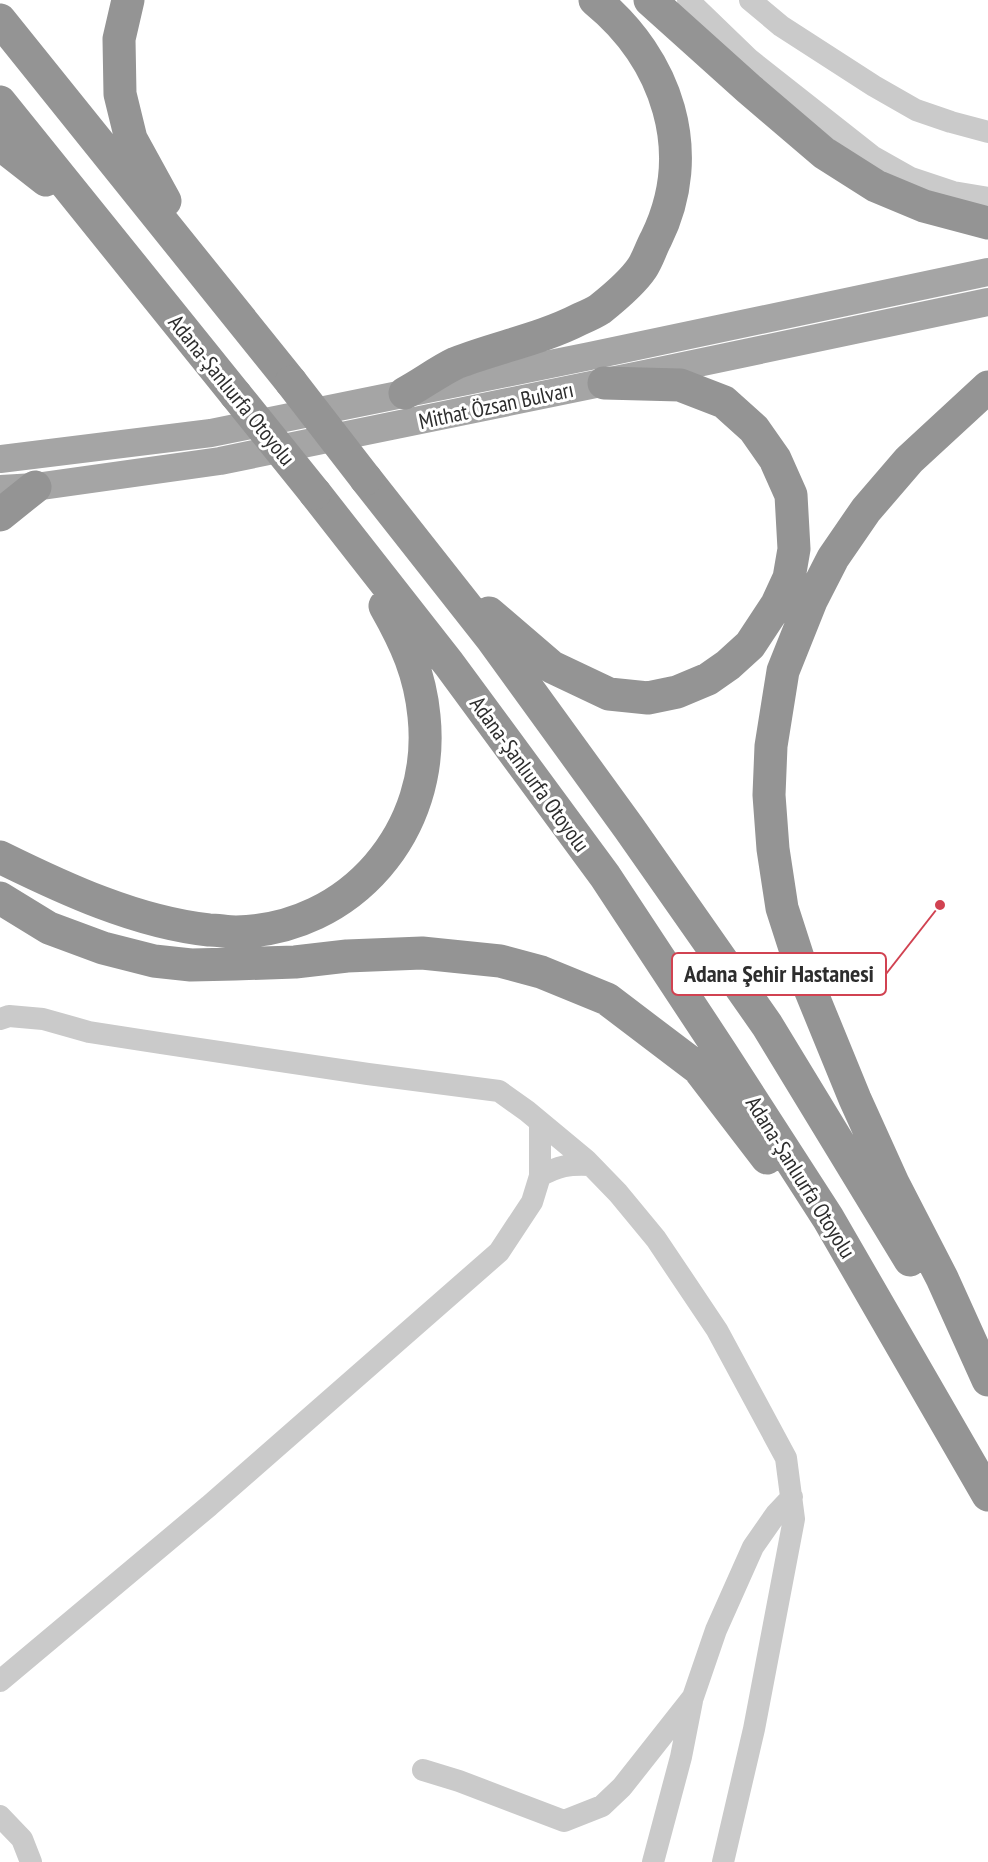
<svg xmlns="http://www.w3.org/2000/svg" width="988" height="1862" font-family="'PT Sans Narrow',sans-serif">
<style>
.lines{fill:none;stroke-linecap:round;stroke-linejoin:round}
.minor{stroke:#cacaca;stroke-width:22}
.major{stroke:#a5a5a5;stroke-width:28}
.highway{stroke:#949494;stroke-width:33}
.highway-bridge{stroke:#949494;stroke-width:33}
.labels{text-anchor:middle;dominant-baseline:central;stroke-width:6;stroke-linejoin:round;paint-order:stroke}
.street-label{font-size:22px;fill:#2d2d2d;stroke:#fff}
.leader{fill:none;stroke:#d14251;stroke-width:2}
.callout-dot{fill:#d14251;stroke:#fff;stroke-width:2}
.callout{fill:#fff;stroke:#d14251;stroke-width:2}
.callout-label{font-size:24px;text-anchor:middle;font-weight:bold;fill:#2d2d2d}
</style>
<rect width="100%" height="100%" fill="#fff"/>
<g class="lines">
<!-- minor -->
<path class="minor" d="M688,0L749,59L872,156L911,178L953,192L988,198
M750,0L781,26L874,86L916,110L951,122L988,132
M0,1019L9,1016L43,1019L89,1032L160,1043L368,1074L499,1091L527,1111L586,1160L618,1193L656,1239L717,1330L786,1458L794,1519L754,1729L723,1862
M540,1176C559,1166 568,1164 590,1165
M0,1681L209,1506L499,1252L532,1202L540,1176V1123
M423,1770L459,1781L564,1821L602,1806L622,1787L693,1697L716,1630L753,1547L776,1514L792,1497
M0,1816L22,1839L31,1862
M653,1862L681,1757L692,1701"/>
<!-- major -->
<path class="major" d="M0,459L211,433L590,356L988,272
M0,489L35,487L220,461L674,368L988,302"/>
<!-- highway -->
<path class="highway" d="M128,0L119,39L120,94L131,139L165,201
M650,0L749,89L824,153L876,186L924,206L988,223
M0,20L291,382
M0,102L236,395
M0,144L46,180
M988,387L909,460L866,510L833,558L811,601L783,671L771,746L769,795L773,849L782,908L801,967L855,1099L893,1183L942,1278L988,1380
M405,393C422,384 439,371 456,363C497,347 541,339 580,319C587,316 594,313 600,309C615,297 632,283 642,268C648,259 651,248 656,239C699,152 667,59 595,0
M366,479L492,639L629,828L767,1025L910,1260
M315,493L449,664L605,876L721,1052L828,1218L988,1495
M0,515L35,487
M489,613L552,667L609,694L648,698L677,692L708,679L728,665L750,645L777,604L789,578L794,549L791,495L775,459L754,429L724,402L680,385L604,383
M0,857C65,889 136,922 209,930C218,930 227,932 236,932C351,930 436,830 424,716C420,674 406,643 385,606
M0,898L49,928L103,948L154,961L191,965L235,964L295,962L347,956L422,953L500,961L541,972L607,999L698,1068L767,1158"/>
<!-- highway-bridge -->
<path class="highway-bridge" d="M291,382L366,479
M236,395L315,493"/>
</g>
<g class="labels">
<!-- street labels -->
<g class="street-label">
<text transform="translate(232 390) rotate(51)">Adana-Şanlıurfa Otoyolu</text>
<text transform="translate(496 405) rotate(-12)">Mithat Özsan Bulvarı</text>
<text transform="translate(530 774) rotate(54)">Adana-Şanlıurfa Otoyolu</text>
<text transform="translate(801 1177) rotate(58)">Adana-Şanlıurfa Otoyolu</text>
</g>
</g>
<!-- callouts -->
<path class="leader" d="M940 905L886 974"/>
<circle class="callout-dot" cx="940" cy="905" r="6"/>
<rect class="callout" x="672" y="953" width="214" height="42" rx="6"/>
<g class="callout-label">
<text x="779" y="982">Adana Şehir Hastanesi</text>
</g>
</svg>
